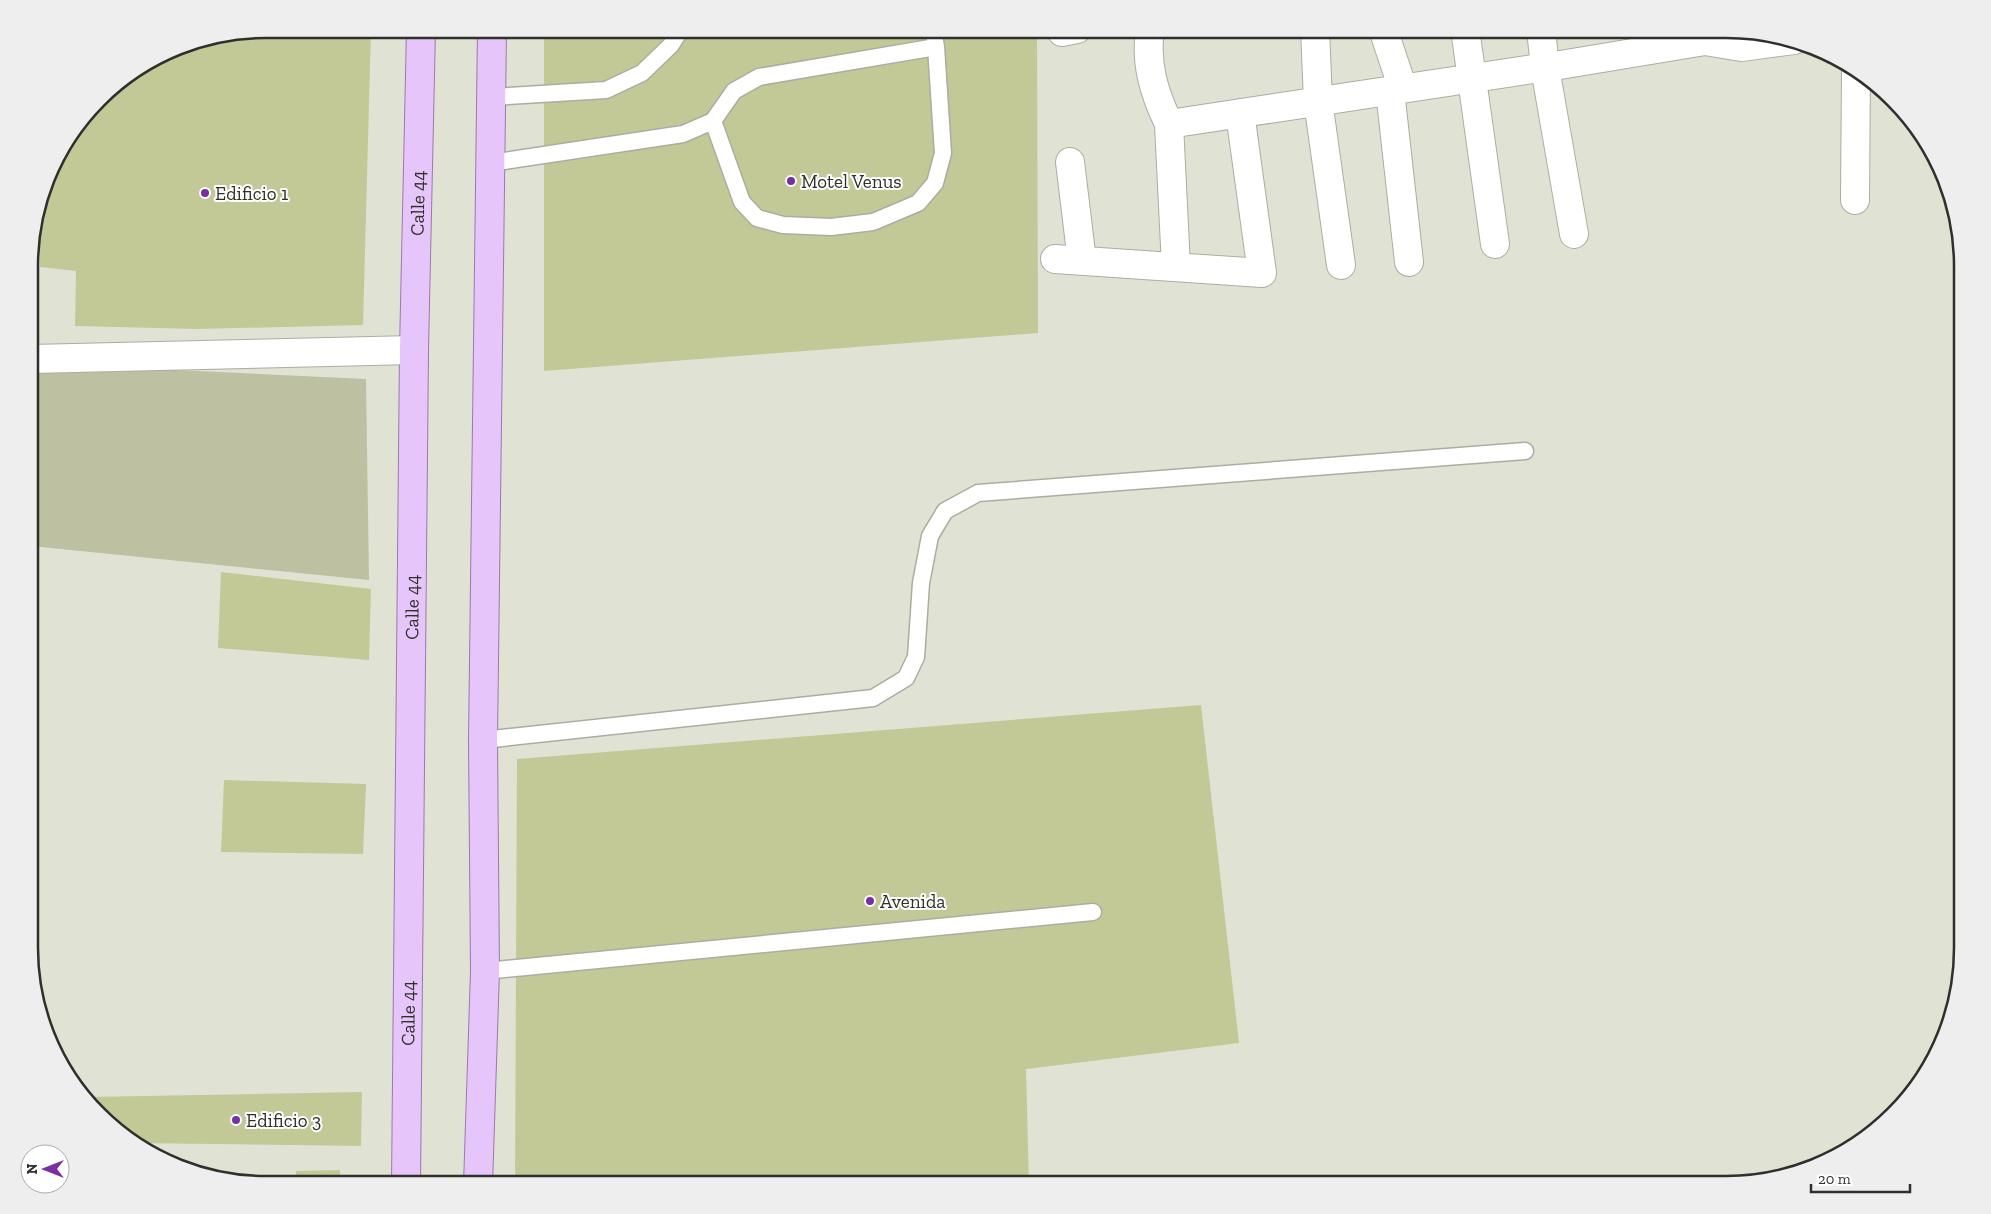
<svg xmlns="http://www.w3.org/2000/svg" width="1991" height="1214" font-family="'Zilla Slab',serif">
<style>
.green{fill:#bdc1a2}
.building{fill:#c3c996}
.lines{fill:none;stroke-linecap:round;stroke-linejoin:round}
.lane-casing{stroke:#acada1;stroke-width:19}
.street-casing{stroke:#acada1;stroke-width:30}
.primary-casing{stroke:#9c78af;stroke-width:30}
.lane{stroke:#fff;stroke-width:16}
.street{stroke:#fff;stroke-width:28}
.primary{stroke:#e6c5fa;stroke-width:28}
.poi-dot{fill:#7b2e9f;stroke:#fff;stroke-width:2}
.labels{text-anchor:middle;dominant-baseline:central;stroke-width:4;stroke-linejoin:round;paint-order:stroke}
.poi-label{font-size:19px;fill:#2f302b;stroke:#fff;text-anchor:start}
.street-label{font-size:19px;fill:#2f302b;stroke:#fff}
.rim{fill:none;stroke:#2f302b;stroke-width:2.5}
</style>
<rect width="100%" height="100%" fill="#e0e2d4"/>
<!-- green -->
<path class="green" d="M71,365L366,379L369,580L31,546V368Z"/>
<!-- building -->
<path class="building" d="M265,29H371L363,325L198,329L75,326L76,271L40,267L39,226H34L53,160L109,88L175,47Z
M544,29H1037L1038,333L544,371Z
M221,572L371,589L369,660L218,648Z
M1201,705L1239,1043L1026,1069L1029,1185H515L517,759Z
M224,780L366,784L363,854L221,852Z
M362,1092L361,1146L132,1143L88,1097Z
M340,1170V1185H296V1171Z"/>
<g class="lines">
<defs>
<path id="lane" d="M492,97L606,90L642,73L671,45L681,29
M713,121L742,202L757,218L783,225L831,227L873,222L918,203L935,183L943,153L936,47L933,29
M491,163L683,134L713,121L734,91L759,77L936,47
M483,740L873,698L906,678L916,657L921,583L930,536L945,511L978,493L1525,451
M485,971L1093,912"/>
<path id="street" d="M1150,29C1145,64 1154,93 1169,124L1560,65L1705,41L1741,47L1794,40
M1315,29L1318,101L1341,265
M1383,29L1403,89
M1465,29L1495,244
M1541,29L1545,68L1574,234
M1062,32L1077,29
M1390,91L1409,262
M1169,124L1176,267
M1070,162L1082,261
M1855,200L1856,68
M1055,259L1262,273L1240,113
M31,359L414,350"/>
<g id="primary">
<path id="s1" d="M406,1185L414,350L421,29"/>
<path d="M478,1185L485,971L483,740L492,29"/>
</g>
</defs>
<!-- lane casing -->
<use href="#lane" class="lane-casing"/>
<!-- street casing -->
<use href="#street" class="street-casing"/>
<!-- primary casing -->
<use href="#primary" class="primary-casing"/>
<!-- lane -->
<use href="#lane" class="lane"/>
<!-- street -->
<use href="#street" class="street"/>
<!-- primary -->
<use href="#primary" class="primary"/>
</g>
<!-- markers -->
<g class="poi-dot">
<circle cx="791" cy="181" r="5"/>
<circle cx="205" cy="193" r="5"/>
<circle cx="870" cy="901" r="5"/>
<circle cx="236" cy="1120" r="5"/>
</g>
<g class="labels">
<!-- poi labels -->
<g class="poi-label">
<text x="801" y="181">Motel Venus</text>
<text x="215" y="193">Edificio 1</text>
<text x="880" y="901">Avenida</text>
<text x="246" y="1120">Edificio 3</text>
</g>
<!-- street labels -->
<g class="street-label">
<text stroke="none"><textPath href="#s1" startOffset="982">Calle 44</textPath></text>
<text stroke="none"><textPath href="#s1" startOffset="578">Calle 44</textPath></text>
<text stroke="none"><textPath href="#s1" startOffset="172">Calle 44</textPath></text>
</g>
</g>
<!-- crop -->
<path d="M0 0H1991V1214H0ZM266 38H1726A228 228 0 0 1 1954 266V948A228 228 0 0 1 1726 1176H266A228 228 0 0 1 38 948V266A228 228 0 0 1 266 38Z" fill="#eee" fill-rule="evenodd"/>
<path class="rim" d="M266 38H1726A228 228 0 0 1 1954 266V948A228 228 0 0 1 1726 1176H266A228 228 0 0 1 38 948V266A228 228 0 0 1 266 38Z"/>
<!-- north arrow -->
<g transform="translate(45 1169) rotate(270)"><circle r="24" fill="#ffffff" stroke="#acacaa"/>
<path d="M0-4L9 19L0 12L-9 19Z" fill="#7b2e9f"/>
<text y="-8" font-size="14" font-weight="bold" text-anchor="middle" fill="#2f302b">N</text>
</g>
<!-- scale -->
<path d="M1811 1184v8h99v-8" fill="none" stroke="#2f302b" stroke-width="2.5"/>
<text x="1818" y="1184" font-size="15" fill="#2f302b" stroke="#ffffff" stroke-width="4" paint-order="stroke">20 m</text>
</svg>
